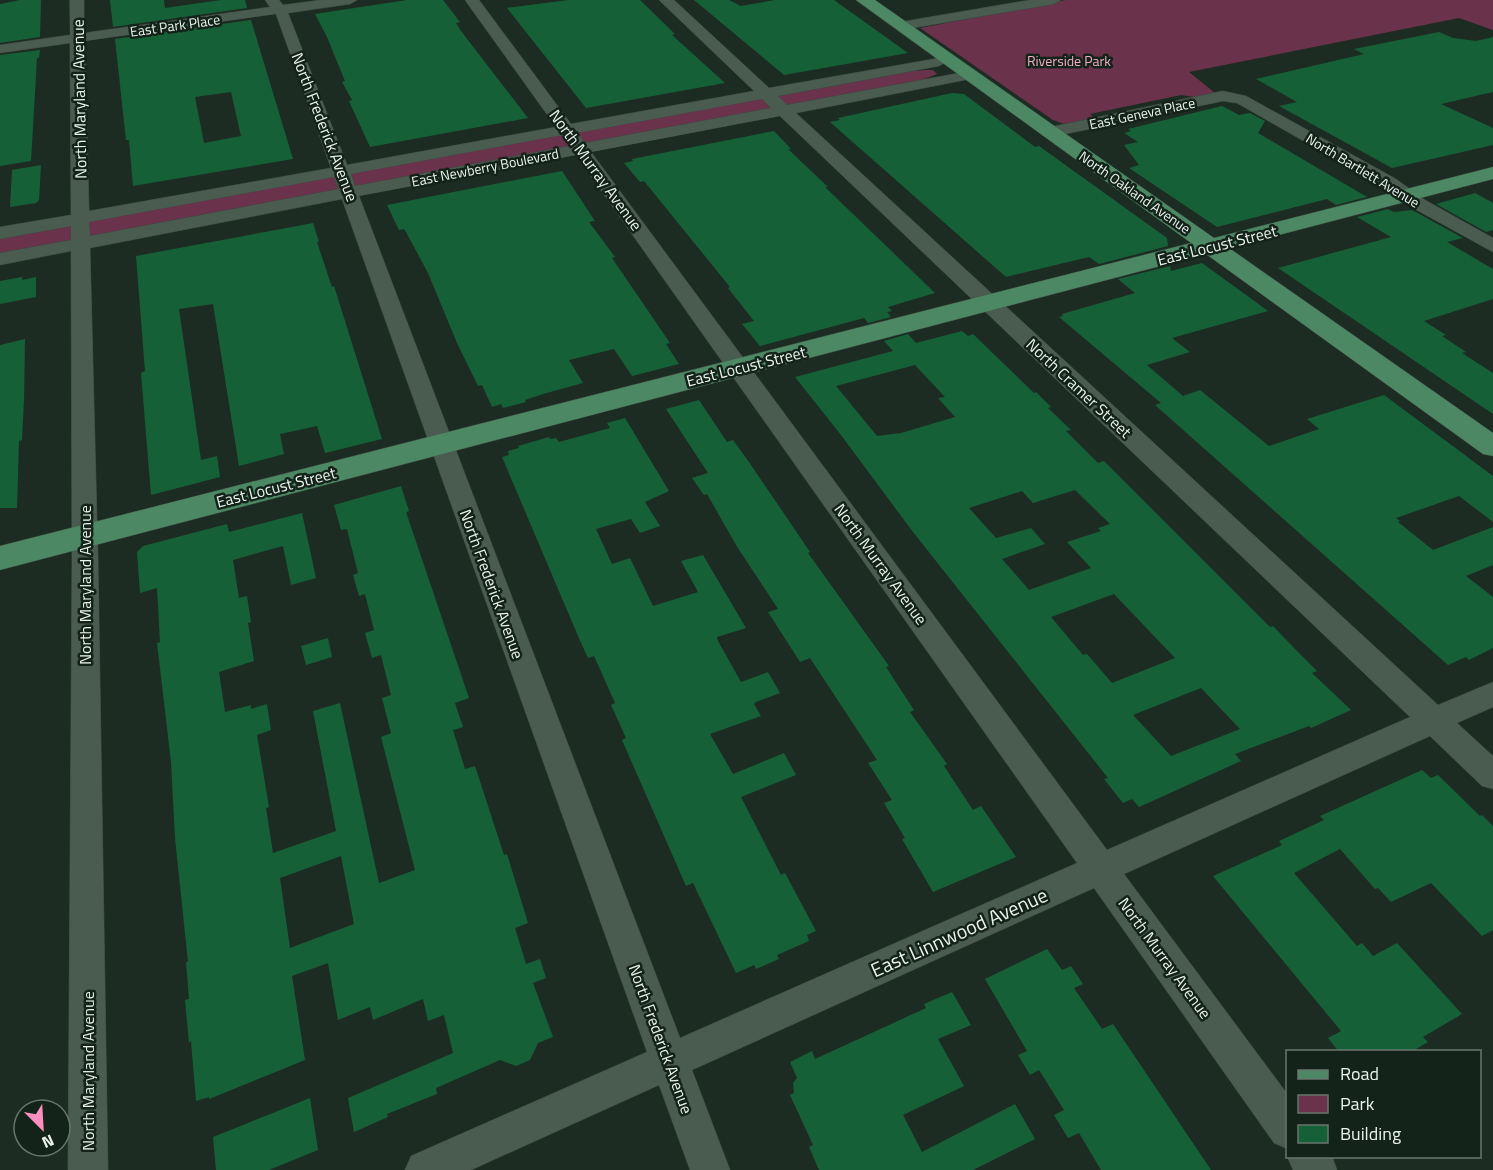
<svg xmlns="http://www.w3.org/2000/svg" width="1493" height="1170" font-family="'Titillium Web',sans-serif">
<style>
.green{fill:#6a334b}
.building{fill:#166038;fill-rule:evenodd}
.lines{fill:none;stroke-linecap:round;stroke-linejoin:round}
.minor-casing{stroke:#3c4a41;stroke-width:1}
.major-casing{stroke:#3c4a41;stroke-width:1}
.minor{fill:#4a5b50;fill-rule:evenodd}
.major{fill:#4c8863;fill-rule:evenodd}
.labels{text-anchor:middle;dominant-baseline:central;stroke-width:5;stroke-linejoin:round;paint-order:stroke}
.far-street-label{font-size:14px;fill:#e9f3ec;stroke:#132319}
.far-park-label{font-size:14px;fill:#f1aac6;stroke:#132319}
.street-label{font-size:16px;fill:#e9f3ec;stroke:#132319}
.near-street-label{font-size:20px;fill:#e9f3ec;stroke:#132319}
</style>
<rect width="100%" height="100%" fill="#1d2c22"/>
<!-- green -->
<path class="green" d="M1066,0H1493V30L1459,18L1189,72L1215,93L1194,97L1181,95L1090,114L1095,118L1064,124L1053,120L920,28Z
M926,70H933L937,74L919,81L0,254V237L892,73Z"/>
<!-- building -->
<path class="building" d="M20,0H41L40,37L0,43V4Z
M110,0H164L165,8L221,0H245L247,8L113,27Z
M407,0H443L460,22L456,23L461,31L528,118L370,147L349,101L352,100L342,82L345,81L327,37L315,14Z
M569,0H640L675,34L672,35L725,83L586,108L507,8Z
M694,0H729L741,6L775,0H834L908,53L784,75Z
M251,20L293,159L133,186L129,140H126L115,39ZM231,92L241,136L204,143L195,97Z
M1439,32L1453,38L1476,41L1493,37V92L1441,104L1493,128V145L1392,168L1279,106L1297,102L1256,79L1364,54L1354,49Z
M40,50L39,58H37L31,161L0,166V55Z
M952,93L964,94L1035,147L1039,146L1167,238L1168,246L1099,264L1089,257L1006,277L830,122L840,120L838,118Z
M1222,106L1239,115L1250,113L1265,121L1258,133L1367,197L1336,205L1327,199L1217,227L1129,168L1139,165L1124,145L1138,142L1124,133L1131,131L1128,129Z
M774,131L791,149H788L828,187H825L935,293L888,307L892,311L887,312L891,317L868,323L864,318L760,346L742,324L754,321L728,288L730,287L644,181L640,182L624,163L633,161L632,159Z
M41,165L39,200L36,203L10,207L12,170Z
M562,171L595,221L589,222L615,257L612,258L670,343L666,344L679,364L632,376L614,349L569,360L583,383L543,394L525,400L526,402L503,408L501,404L492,407L482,385L478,386L457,343L428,273L406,232L404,229L399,230L387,205Z
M1475,193L1493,203V230L1486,232L1436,204Z
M1388,209L1394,212L1412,210L1463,238L1447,242L1493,269V299L1424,321L1446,335L1442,336L1466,352L1462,353L1493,373V414L1278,268L1391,237L1357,217Z
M313,223L319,242H317L332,287L334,286L382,439L325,453L317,426L280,434L284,454L239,466L213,304L179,309L201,460L217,456L220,477L151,495L141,373L145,371L136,256Z
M1202,263L1268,311L1172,338L1190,352L1147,365L1183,396L1200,390L1269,446L1319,429L1307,419L1384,395L1493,476V522L1459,496L1396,518L1400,521L1398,522L1433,550L1493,527V565L1466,576L1493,597V648L1469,660L1466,657L1448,665L1155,405L1161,403L1059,317L1063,316L1062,314L1135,293L1118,279L1170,266L1171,271Z
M22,277V280L36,277V297L0,304V281Z
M962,331L968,336L973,334L1034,393L1036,392L1051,407L1048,408L1071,430L1066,431L1098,463L1104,461L1270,627L1273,626L1295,649L1317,671L1312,673L1351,710L1311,728L1309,726L1235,754L1241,761L1139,807L1132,799L1123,803L1104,779L1108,778L913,532L841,435L795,377L893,351L884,341L908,334L916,343ZM915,365L945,397L938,398L955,417L901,433L877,436L836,386ZM1075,490L1110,524L1098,528L1101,531L1067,542L1091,568L1029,590L1002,559L1045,544L1031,528L996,538L969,508L1022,491L1033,503ZM1114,594L1175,658L1112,683L1087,654L1083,655L1051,617ZM1201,688L1240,729L1171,756L1133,715Z
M25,339L24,400L22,440L19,441L17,508H0V345Z
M699,400L727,442L733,440L749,462L810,552L808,553L889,666L886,667L914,710L910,712L947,764L944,766L973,810L981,806L1016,857L933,892L902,839L905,838L884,803L892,800L868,763L877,760L810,658L800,662L768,612L778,609L736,545L707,494L704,495L692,478L708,473L666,409Z
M625,418L669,491L645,502L660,526L640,533L631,519L596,529L612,564L630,558L653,606L698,592L681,561L703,555L746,628L717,637L718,641L741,682L768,672L780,693L756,702L754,704L761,716L710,734L733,774L784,753L796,775L741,797L781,875L785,873L816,931L807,935L809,941L777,955L779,959L756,969L754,965L736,973L693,883L686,886L622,740L626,738L611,705L615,703L594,656L588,658L578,636L502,457L509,455L508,451L519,448L518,446L549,437L550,439L556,438L559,442L610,428L607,423Z
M401,486L409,511L406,512L469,698L455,703L463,727L453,730L465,769L475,766L504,855L507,854L528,923L515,928L526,964L540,959L546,978L533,983L553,1037L538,1043L530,1060L516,1066L500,1060L436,1088L437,1094L387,1114L388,1117L354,1132L348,1098L453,1053L444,1015L428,1021L423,999L373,1020L370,1007L338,1020L328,963L292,976L305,1060L209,1099V1097L196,1101L191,1041L189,1043L185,1000L189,999L186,962H188L175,838L171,762L157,643L160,642L157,588L140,593L137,552L143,546L227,524L229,532L302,513L316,578L291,585L283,546L233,560L239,598L247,596L251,622L248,623L254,661L219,672L225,712L251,705V709L267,704L271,730L257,735L269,807L266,808L273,853L336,831L313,711L340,703L379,883L415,870L381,737L391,733L382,698L391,695L381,655L372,658L365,633L374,630L365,594L359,596L353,575L358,573L347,529L341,530L334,505ZM341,856L354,924L290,948L280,878Z
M328,638L332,657L306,665L301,646Z
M1422,770L1431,778L1438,775L1480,816L1482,815L1493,826V930L1482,936L1431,883L1391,902L1378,888L1375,889L1340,849L1294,873L1357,946L1362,943L1373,956L1397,943L1462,1014L1423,1037L1428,1042L1411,1052H1339L1328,1038L1341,1031L1213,876L1282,845L1279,841L1324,820L1320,816Z
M1047,949L1062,970L1071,966L1083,984L1074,988L1102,1029L1113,1024L1211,1170H1101L1079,1133L1068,1138L1054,1115L1064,1110L1039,1070L1030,1075L1018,1055L1027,1051L985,979Z
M952,992L971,1025L938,1039L964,1086L903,1115L922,1152L1015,1104L1035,1139L973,1170H819L809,1147L813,1145L790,1095L794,1093L793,1083L797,1078L790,1062L812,1051L815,1059L926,1008L924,1004Z
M310,1098L318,1150L269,1170H216L213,1137Z"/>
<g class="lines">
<defs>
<path id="minor" d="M70,0H84V33L270,7L265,0H279L283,5L321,0H357L350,4L288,13L347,165L556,127L465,0H479L571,124L754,91L659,0H674L769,88L939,58L946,62L939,66L778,96L787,105L970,71L975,72L977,75L970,79L796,113L1438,705L1493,682V707L1457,723L1493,756V789L1482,786L1430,736L1124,874L1288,1095V1149L1274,1143L1094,888L692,1070L730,1170H690L659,1085L471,1170H405L411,1156L647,1052L342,199L90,248L98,559L108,1170H68L72,559L71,251L0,265V253L71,240V226L0,239V227L71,215L70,43L0,53V45L70,35ZM276,14L331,168L89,211L85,41ZM762,99L771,108L585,143L577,133ZM780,116L1410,717L1107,850L591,152ZM562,135L570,146L355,186L351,174ZM576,155L1077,863L680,1038L359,196ZM334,177L339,189L90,236L89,222Z
M1030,0H1061L1054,4L901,30L894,26L901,22Z
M1223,91L1246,96L1396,179L1425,200L1493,238V252L1413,208L1384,187L1237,103L1223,101L1051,137L1043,132L1051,127Z
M1288,1154V1156H1332L1337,1170H1293L1287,1156Z"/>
<path id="major" d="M856,0H875L1214,238L1493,167V179L1229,248L1493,433V456L1483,454L1206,254L0,570V546L1191,243Z"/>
</defs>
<!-- minor casing -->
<use href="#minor" class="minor-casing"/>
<!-- major casing -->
<use href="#major" class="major-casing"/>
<!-- minor -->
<use href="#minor" class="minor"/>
<!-- major -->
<use href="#major" class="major"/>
</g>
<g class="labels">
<!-- far-street labels -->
<g class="far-street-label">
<text transform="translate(175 25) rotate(-8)">East Park Place</text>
<text transform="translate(1142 113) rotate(-12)">East Geneva Place</text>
<text transform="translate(485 167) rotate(-11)">East Newberry Boulevard</text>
<text transform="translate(1363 170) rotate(31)">North Bartlett Avenue</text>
<text transform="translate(1135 192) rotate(35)">North Oakland Avenue</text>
</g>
<!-- far-park labels -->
<g class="far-park-label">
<text x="1069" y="60">Riverside Park</text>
</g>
<!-- street labels -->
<g class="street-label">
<text transform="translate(79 99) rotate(-91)">North Maryland Avenue</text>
<text transform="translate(325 127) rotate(69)">North Frederick Avenue</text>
<text transform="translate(596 170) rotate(54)">North Murray Avenue</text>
<text transform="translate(1217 245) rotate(-14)">East Locust Street</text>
<text transform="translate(746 366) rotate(-14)">East Locust Street</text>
<text transform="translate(1079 388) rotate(43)">North Cramer Street</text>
<text transform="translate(276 487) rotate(-14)">East Locust Street</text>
<text transform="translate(881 564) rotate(54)">North Murray Avenue</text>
<text transform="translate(492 584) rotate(70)">North Frederick Avenue</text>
<text transform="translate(85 585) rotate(-90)">North Maryland Avenue</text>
<text transform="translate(1165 958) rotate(54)">North Murray Avenue</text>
<text transform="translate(661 1039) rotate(70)">North Frederick Avenue</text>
<text transform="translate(88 1071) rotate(-90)">North Maryland Avenue</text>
</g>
<!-- near-street labels -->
<g class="near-street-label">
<text transform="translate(959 932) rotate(-24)">East Linnwood Avenue</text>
</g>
</g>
<!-- legend -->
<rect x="1286" y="1050" width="195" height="108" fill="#132319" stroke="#69766d" stroke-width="1.5"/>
<rect x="1298" y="1070" width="30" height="9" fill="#4c8863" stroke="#69766d" stroke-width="1.5"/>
<text x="1340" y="1080" font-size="18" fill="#e9f3ec">Road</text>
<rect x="1298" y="1095" width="30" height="18" fill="#6a334b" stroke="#69766d" stroke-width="1.5"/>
<text x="1340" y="1110" font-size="18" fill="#e9f3ec">Park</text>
<rect x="1298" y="1125" width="30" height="18" fill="#166038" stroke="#69766d" stroke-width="1.5"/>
<text x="1340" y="1140" font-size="18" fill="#e9f3ec">Building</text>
<!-- north arrow -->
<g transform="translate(42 1128) rotate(156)"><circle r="28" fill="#132319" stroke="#69766d" stroke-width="1.5"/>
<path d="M0-4.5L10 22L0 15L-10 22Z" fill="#fe8ebd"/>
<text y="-9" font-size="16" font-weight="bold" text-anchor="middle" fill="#e9f3ec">N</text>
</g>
</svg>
